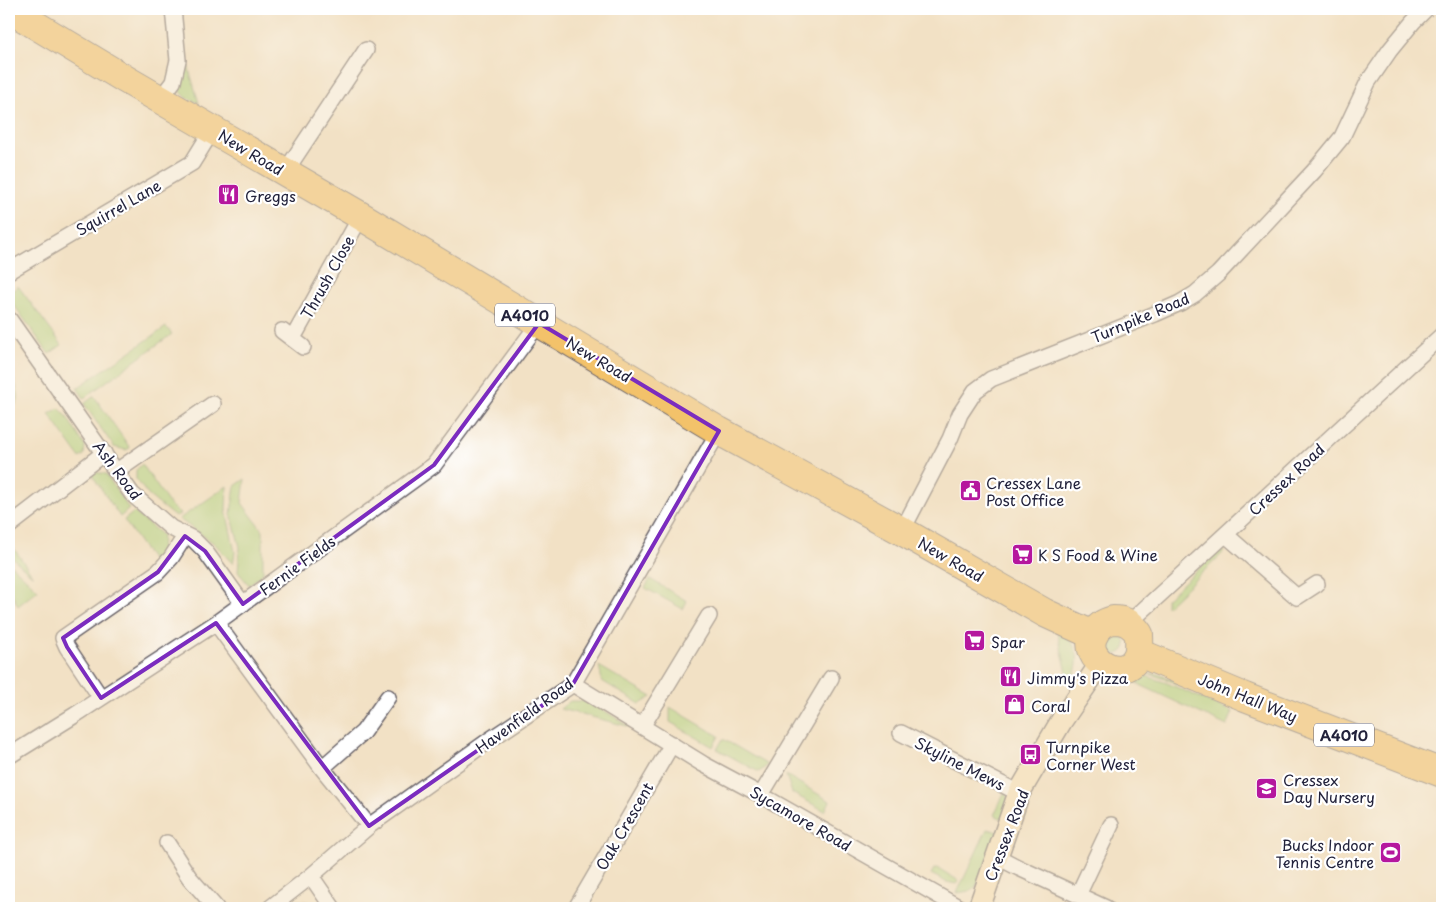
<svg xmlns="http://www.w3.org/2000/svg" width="1451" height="917" font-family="'Playpen Sans',sans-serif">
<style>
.green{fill:#a8d27e;stroke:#657a5c}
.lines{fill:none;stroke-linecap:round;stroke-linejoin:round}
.street-casing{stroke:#6b656b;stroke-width:18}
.secondary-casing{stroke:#6b656b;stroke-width:24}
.highway-casing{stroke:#6b656b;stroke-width:30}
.street{stroke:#fff;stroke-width:15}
.secondary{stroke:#fae7c3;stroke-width:21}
.highway{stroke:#f3c26a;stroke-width:28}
.marked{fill:none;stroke:#7b2cbf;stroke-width:4;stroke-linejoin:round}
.labels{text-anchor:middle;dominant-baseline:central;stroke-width:4.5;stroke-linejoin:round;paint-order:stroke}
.shield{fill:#fff;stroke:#646476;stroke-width:1}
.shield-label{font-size:14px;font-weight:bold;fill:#22223b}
.street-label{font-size:15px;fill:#22223b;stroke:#fff}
.poi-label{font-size:15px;fill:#22223b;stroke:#fff;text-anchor:start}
</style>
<rect width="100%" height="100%" fill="#fff"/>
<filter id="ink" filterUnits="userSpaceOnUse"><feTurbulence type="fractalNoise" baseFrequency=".02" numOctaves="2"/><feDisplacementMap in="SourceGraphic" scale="10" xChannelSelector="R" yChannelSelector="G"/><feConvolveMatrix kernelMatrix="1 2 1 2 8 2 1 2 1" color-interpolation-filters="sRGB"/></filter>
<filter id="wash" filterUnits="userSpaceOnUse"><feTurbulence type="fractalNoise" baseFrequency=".0096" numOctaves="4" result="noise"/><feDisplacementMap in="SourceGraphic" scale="20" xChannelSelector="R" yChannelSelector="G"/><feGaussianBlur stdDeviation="1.12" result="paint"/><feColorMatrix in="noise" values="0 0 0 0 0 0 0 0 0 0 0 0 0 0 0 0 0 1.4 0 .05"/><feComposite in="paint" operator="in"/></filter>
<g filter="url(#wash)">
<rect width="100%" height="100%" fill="#f2e1c5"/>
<!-- green -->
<path class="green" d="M188,66L199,103L187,98L180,91C180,89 179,86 180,83C180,81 187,68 188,66Z
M18,286L62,345L49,354L9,298V294Z
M166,327L172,334L84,398L77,388Z
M14,379C18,393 23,401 9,411V381Z
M94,396L130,448L126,450L114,447L84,404Z
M59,408L65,414L85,446L84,455L80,458L49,414Z
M142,464L170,505L180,514L175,517L160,505L148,495L136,479V470Z
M94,472L106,474L129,509L120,517L92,475Z
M245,479L242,503L263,531V573L249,585L238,572L240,547L231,514L235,486Z
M227,486L226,510L235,552L233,564L215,544L179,519Z
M134,512L162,535L161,554L152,561L124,520Z
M9,541L33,576L9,555Z
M1220,549L1224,552L1166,607V599Z
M9,563L38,590L18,606L9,588Z
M650,579L687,601L683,609L645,588Z
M1057,631C1082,645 1081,662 1070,685Z
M1106 644a10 10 0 1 1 20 0a10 10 0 1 1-20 0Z
M599,666L652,697L640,704L602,681Z
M1147,673L1158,674L1235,704L1233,708L1168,680Z
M1146,676L1167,683L1233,712L1227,726L1134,682Z
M570,701H582L595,705L631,727L560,709Z
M670,707L719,736L713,747L670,722Z
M723,739L768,765L759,772L717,749Z
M786,775L830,801L825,811L792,793Z
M1005,791L1009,802L1003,819L994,815Z
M987,829L998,832L976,887L969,891L957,893Z
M938,868L959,881L956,884L946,882L931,874L934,869Z
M296,900L323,905L320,908H286Z"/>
</g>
<g filter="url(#ink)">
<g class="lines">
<defs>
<path id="street" d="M160,99L173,82L178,60L173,9
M285,172L366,50
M9,271L192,163L213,129
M9,319L132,494L171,528L193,539L205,551L243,604
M282,331L303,347
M293,338L361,216
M117,471L213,404
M9,526L104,453
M902,531L950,439L960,414L975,391L991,379L1155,314L1180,303L1195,294L1218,274L1314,171L1342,137L1368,82L1390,50L1413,22L1426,9
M1226,535L1297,597L1317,584
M216,623L322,768L369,826
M1129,623L1442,335
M573,684L703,764L761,795L960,908
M101,698L67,647L63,638L158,572L171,558L185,536
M643,725L709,616
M901,733L1019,793
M9,756L75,715L216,623L434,465L539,323
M322,768L363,732L388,697
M761,795L831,678
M167,843L189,877L216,908
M996,856L1019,868L1106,908
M311,876L333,908
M1078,895L1111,825
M270,908L311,876L369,826L488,741L573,684L719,431
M576,908L672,744"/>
<path id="secondary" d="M979,908L1019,793L1062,720L1101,663"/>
<path id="highway" d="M9,9L125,79L361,216L719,431L902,531L1045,613L1093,635
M1113,620C1126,620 1132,624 1139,634C1139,640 1140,648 1138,654C1126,686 1078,660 1095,633C1099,625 1105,622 1113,620Z
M1138,654L1149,657L1245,697L1442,773"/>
</defs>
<!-- street casing -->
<use href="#street" class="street-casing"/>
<!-- secondary casing -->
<use href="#secondary" class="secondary-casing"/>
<!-- highway casing -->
<use href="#highway" class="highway-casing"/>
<!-- street -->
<use href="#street" class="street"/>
<!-- secondary -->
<use href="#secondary" class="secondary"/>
<!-- highway -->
<use href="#highway" class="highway"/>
</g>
</g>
<!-- marked area -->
<path d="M0 0H1451V917H0ZM539,323L719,431L573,684L369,826L216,623L101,698L67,647L63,638L158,572L185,536L205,551L243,604L434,465Z" fill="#f2e1c5" fill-opacity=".55" fill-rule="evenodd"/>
<path class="marked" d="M539,323L719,431L573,684L369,826L216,623L101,698L67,647L63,638L158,572L185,536L205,551L243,604L434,465Z"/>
<!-- icons -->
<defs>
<symbol id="restaurant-square" viewBox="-11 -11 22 22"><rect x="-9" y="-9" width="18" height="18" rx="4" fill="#b5179e" stroke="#fff"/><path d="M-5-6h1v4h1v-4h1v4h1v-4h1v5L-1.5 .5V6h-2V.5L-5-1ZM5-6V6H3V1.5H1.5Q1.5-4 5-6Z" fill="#fff"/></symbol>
<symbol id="civic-square" viewBox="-11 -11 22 22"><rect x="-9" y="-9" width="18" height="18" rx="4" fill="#b5179e" stroke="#fff"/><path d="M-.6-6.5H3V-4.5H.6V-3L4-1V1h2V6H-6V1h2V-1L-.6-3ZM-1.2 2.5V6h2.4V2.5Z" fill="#fff"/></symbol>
<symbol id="supermarket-square" viewBox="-11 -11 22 22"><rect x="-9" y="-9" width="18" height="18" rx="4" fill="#b5179e" stroke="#fff"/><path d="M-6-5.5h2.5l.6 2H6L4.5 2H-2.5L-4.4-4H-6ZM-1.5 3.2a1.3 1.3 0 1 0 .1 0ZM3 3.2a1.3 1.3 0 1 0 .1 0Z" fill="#fff"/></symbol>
<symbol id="shop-square" viewBox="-11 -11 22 22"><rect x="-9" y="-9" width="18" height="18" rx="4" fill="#b5179e" stroke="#fff"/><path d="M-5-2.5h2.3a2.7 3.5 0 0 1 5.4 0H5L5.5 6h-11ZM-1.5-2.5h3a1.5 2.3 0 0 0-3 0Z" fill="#fff"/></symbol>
<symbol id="bus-square" viewBox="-11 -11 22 22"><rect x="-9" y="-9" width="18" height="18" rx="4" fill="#b5179e" stroke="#fff"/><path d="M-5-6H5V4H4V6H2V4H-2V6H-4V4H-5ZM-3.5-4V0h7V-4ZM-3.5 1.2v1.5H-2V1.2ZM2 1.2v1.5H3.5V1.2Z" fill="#fff"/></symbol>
<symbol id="school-square" viewBox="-11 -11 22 22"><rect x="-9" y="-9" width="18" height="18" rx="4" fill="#b5179e" stroke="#fff"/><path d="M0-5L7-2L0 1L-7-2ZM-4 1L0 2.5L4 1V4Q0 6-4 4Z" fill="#fff"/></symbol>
<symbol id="stadium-square" viewBox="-11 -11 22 22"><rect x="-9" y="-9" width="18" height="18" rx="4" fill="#b5179e" stroke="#fff"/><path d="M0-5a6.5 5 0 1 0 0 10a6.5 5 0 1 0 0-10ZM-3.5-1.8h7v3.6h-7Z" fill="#fff"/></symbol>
</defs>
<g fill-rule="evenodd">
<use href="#restaurant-square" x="216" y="182" width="25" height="25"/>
<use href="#civic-square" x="958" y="478" width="25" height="25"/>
<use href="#supermarket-square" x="1010" y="542" width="25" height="25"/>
<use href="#supermarket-square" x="962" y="628" width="25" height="25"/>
<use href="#restaurant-square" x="998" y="664" width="25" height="25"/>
<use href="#shop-square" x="1002" y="692" width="25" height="25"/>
<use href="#bus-square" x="1018" y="742" width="25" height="25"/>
<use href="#school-square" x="1254" y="776" width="25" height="25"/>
<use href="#stadium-square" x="1378" y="840" width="25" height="25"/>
</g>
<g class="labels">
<!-- shield labels -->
<g class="shield">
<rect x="495" y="303.5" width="60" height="23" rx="4"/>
<rect x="1314" y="723.5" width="60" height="23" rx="4"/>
</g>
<g class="shield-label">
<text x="525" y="315">A4010</text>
<text x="1344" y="735">A4010</text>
</g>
<!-- street labels -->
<g class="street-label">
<text transform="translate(251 152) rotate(31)">New Road</text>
<text transform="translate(118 207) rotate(-30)">Squirrel Lane</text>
<text transform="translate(327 277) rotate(-61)">Thrush Close</text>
<text transform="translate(1140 317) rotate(-23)">Turnpike Road</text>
<text transform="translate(599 359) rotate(31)">New Road</text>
<text transform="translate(118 470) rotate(53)">Ash Road</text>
<text transform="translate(1286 479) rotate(-43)">Cressex Road</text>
<text transform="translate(951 559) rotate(30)">New Road</text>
<text transform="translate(297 565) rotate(-36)">Fernie Fields</text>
<text transform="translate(1248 697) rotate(22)">John Hall Way</text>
<text transform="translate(524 715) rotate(-36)">Havenfield Road</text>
<text transform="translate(960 763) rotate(27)">Skyline Mews</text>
<text transform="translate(801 818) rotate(30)">Sycamore Road</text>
<text transform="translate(624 826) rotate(-60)">Oak Crescent</text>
<text transform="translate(1006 835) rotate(-69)">Cressex Road</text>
</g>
<!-- poi labels -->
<g class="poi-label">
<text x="245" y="195">Greggs</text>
<text x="986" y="482">Cressex Lane<tspan x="986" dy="17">Post Office</tspan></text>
<text x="1038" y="554">K S Food &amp; Wine</text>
<text x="991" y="641">Spar</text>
<text x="1027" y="677">Jimmy's Pizza</text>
<text x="1031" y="705">Coral</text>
<text x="1046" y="746">Turnpike<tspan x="1046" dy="17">Corner West</tspan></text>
<text x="1283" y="779">Cressex<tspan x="1283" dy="17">Day Nursery</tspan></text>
<text x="1374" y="844" text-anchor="end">Bucks Indoor<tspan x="1374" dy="17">Tennis Centre</tspan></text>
</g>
</g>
<!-- margin -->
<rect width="1451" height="917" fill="none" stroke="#fff" stroke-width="30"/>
</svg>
